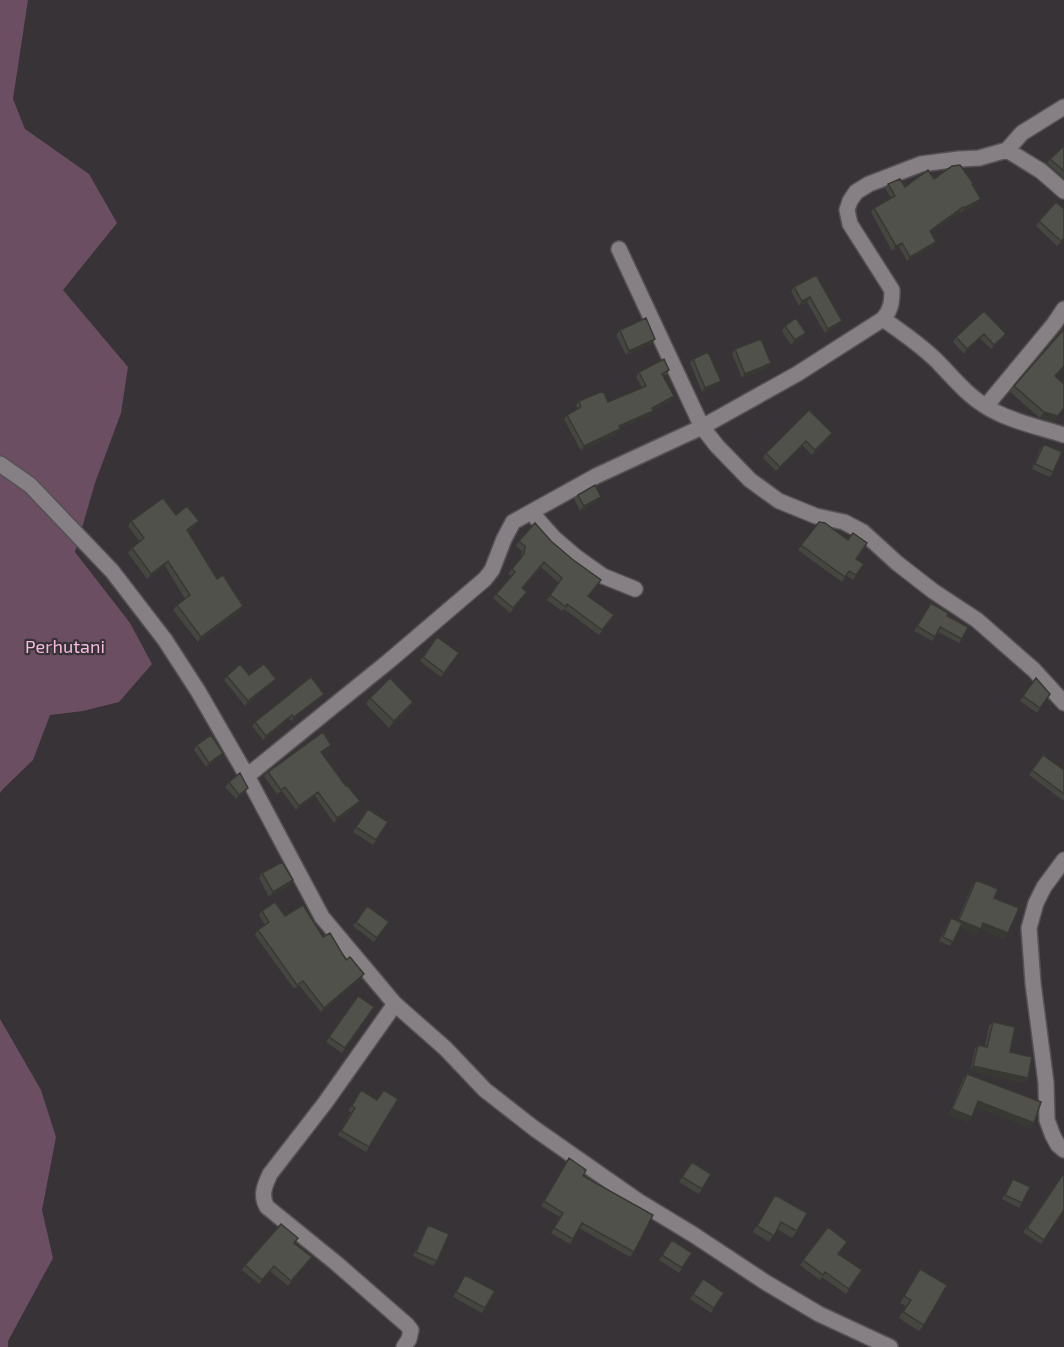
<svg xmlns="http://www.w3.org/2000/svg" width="1064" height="1347" font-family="'Exo 2',sans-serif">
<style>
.green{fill:#6b4e62}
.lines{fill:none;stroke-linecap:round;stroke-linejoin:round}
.minor-casing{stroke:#555154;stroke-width:18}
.tertiary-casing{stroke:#555154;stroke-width:18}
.minor{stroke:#868084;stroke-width:15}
.tertiary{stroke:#868084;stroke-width:15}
.wall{fill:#464640}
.shaded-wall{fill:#393934}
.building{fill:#51514b;stroke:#393934;stroke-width:1.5}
.labels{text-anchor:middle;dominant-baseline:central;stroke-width:4.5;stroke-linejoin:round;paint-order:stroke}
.park-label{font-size:18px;fill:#f7bae3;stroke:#383336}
</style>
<rect width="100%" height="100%" fill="#383336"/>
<!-- green -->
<path class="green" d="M0,0H28L13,99L25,129L89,174L117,223L63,290L128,367L121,413L95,483L75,552L130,623L152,664L119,702L83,711L50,715L33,760L3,789L0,793Z
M0,1019L41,1090L56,1137L42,1210L53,1258L8,1341V1347H0Z"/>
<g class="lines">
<defs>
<path id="minor" d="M1007,150L1041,171L1064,191
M619,249L702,427L717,446L750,480L779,501L816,516L844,522L863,532L897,563L933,591L977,620L1034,670L1064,703
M883,319C902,332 922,346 938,362C957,382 972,401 998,413C1018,423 1042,428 1064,435
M986,406L1054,324L1064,309
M531,512L554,538L575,556L603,576L635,589
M247,776L389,661L485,579L492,570L504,539L513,522L596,476L702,427L797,374L883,319C891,310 892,302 892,290L850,224L847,210L850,201L856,192L869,184L921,164L959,159L979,158L1007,150L1022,133L1064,107
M1064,860L1044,887L1036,903L1029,928L1033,983L1046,1083L1047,1120L1053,1136L1058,1145L1064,1150
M395,1004L325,1103L270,1174C265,1185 260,1195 267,1207L336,1263L407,1325L411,1330L409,1339L404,1347"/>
<path id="tertiary" d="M0,464L30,485L112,571L165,640L198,691L247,776L322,917L395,1004L445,1048L485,1090L535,1129L638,1201L694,1235L765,1282L819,1314L890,1347"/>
</defs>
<!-- minor casing -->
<use href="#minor" class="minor-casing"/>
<!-- tertiary casing -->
<use href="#tertiary" class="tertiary-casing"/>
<!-- minor -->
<use href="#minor" class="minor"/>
<!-- tertiary -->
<use href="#tertiary" class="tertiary"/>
</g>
<!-- wall -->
<path class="wall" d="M1064,146V178L1047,163L1050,159Z
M934,179L972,184L978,203L961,213L960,212L931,232L933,246L907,261L899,247L892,251L871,212L874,208L891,198L885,188L888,184L905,187Z
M1064,209V239L1057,246L1036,226L1039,221Z
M816,275L838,326L825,333L807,302L799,306L791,291L794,287Z
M984,311L1002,338L991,349L980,338L964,354L953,342L956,337Z
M785,326L806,333L803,337L791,345L782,331Z
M620,330L655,339L652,343L626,355L616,335Z
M735,349L767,368L742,378L732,354Z
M693,359L721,381L718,385L702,392L690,363Z
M669,370L667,374L663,376L671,401L653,410L650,415L620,428L617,433L581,451L564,419L567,415L578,409L576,405L579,401L608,402L642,388L636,377L639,372Z
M1056,377L1054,422L1040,418L1010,392L1014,386Z
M809,410L829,438L812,455L802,445L776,471L763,458L766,453Z
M1044,444L1053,472L1050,477L1032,469L1040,449Z
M578,495L598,501L580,511L574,499Z
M176,515L195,526L188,532L217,579L240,611L198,642L173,610L177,605L185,599L165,566L147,579L128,553L132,548L140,542L128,526L131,521Z
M819,522L856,559V575L853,580L846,575L842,582L798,550Z
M519,541H551L598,584L588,596L614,615L599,635L564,609L562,611L547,600L559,583L541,567L523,588L524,596L510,613L493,598L511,576L508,574L521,558L522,551L516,546Z
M931,603L947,616L962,639L959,643L938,632L932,641L914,631Z
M437,637L459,653L441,677L420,661Z
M249,675L272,683L245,706L224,680L227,676Z
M1036,678L1050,694L1037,713L1020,701Z
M324,694L320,698L291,721L289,719L263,740L252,726L255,722Z
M370,698L409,709L389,728L366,704Z
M197,745L223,753L220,757L206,767L194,750Z
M331,745L328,750L322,753L356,806L334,823L315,796L296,810L282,791L277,794L264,776L268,772Z
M1043,755L1064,770V801L1029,775Z
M229,782L248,788L245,792L236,799L225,787Z
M368,809L388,822L373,845L353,832Z
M262,873L290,885L269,897L259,878Z
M976,880L994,898L1008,933L1004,939L980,929L976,935L960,927L950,946L939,941L948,923L951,918L957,921L972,886Z
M367,906L389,922L374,942L353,926Z
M262,911L285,916L323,937L346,960L361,979L321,1012L299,985L294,989L255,935L258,930L265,925L259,915Z
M358,996L374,1007L342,1053L326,1042Z
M993,1022L1010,1052L1028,1078L1024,1083L970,1071L975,1049L978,1045L985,1046L989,1026Z
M967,1074L1034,1123L1030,1128L976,1107L968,1122L949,1115L963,1079Z
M361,1090L369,1147L366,1152L338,1135L351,1112L348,1111Z
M569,1158L583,1176L634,1252L630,1257L579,1228L570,1244L551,1233L560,1217L541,1206Z
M692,1162L711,1174L699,1194L679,1182Z
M1064,1173V1210L1041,1244L1023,1232Z
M1013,1179L1022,1203L1019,1208L1002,1199Z
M775,1195L797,1231L792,1238L777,1229L769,1242L753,1232Z
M428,1225L437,1261L433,1266L413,1256L425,1230Z
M828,1227L839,1254L862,1270L846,1294L822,1277L820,1280L800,1265Z
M298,1238L295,1243L312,1257L288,1286L270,1271L259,1284L242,1270L245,1265Z
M672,1240L692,1253L679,1273L659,1260Z
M920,1269L924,1325L919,1331L899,1318L906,1306L900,1303Z
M465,1275L485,1308L482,1313L453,1297Z
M703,1279L724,1293L711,1313L690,1299Z"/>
<!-- shaded-wall -->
<path class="shaded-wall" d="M981,199L978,203L961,213L964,208Z
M963,207L960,212L927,235L930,231Z
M936,242L933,246L907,261L910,257Z
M902,243L899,247L892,251L896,246Z
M810,297L807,302L799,306L802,301Z
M842,321L838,326L825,333L828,329Z
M806,333L803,337L791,345L795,340Z
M984,334L964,354L967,349Z
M655,339L652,343L626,355L629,351Z
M771,363L767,368L742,378L745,374Z
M721,381L718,385L702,392L705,388Z
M674,396L671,401L649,413L652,408Z
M1064,408L1054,422L1040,418L1044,412Z
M653,411L650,415L616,430L619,426Z
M620,429L617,433L581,451L584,446Z
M832,433L829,438L812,455L815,450Z
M601,497L598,501L580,511L584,506Z
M199,521L195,526L184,535L187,530Z
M168,561L165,566L147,579L151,574Z
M243,606L240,611L198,642L201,637Z
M276,679L272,683L245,706L248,701Z
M324,694L320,698L291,721L294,717Z
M413,702L409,709L389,728L394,721Z
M292,715L289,719L263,740L266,736Z
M331,745L328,750L318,756L321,752Z
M223,753L220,757L206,767L209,763Z
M248,788L245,792L236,799L239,795Z
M318,792L315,796L296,810L299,806Z
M360,801L356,806L334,823L337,818Z
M293,880L290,885L269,897L273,892Z
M959,920L983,923L1008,933L1004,939L980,929L976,935L955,925Z
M364,974L361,979L321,1012L324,1008Z
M973,1066L1028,1078L1024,1083L970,1071Z
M978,1101L1034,1123L1030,1128L974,1107Z
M952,1109L972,1117L968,1122L949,1115Z"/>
<!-- building -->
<path class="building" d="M1064,146V171L1050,159Z
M960,165L973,183L972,184L981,199L964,208L963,207L930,231L936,242L910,257L902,243L896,246L874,208L895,196L888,184L900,179L905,187L928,170L934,179L952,166Z
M1056,202L1064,209V238L1061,241L1039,221Z
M816,275L842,321L828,329L810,297L802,301L794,287Z
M984,311L1006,334L994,345L984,334L967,349L956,337Z
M646,318L655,339L629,351L620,330Z
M796,318L806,333L795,340L785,326Z
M1064,329V366L1055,376L1064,384V408L1058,416L1044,412L1014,386Z
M761,339L771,363L745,374L735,349Z
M708,352L721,381L705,388L693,359Z
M664,359L669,370L662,374L674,396L652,408L653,411L619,426L620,429L584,446L567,415L581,407L579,401L603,391L608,402L646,386L639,372Z
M809,410L832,433L815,450L806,441L780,467L766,453Z
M1044,444L1062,452L1053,472L1035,464Z
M595,485L601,497L584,506L578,495Z
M163,498L176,515L187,506L199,521L187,530L217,579L223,575L243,606L201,637L177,605L190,595L168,561L151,574L132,548L144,538L131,521Z
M819,522L825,523L848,540L853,533L867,543L856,559L864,564L856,575L849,571L845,577L801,545Z
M535,523L551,541L572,559L601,580L588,596L614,615L602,630L567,604L566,607L550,595L562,578L544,562L522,588L527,592L513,608L496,594L515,572L512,569L524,554L525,546L519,541Z
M931,603L948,613L947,616L968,627L962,639L940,627L935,637L917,626Z
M437,637L459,653L444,673L423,657Z
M240,664L249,675L264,664L276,679L248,701L227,676Z
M311,677L324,694L294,717L292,715L266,736L255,722Z
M390,678L413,702L394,721L370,698Z
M1036,678L1050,694L1040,708L1023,696Z
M323,732L331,745L321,752L346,786L347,785L360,801L337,818L318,792L299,806L285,787L281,790L268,772Z
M211,735L223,753L209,763L197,745Z
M1043,755L1064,770V794L1032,770Z
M240,773L248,788L239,795L229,782Z
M368,809L388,822L376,840L356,827Z
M282,862L293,880L273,892L262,873Z
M976,880L998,889L994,898L1019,908L1008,933L983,923L981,929L959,920Z
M275,902L285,916L303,905L323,937L330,933L346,960L350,957L364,974L324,1008L303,981L297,985L258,930L269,922L262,911Z
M367,906L389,922L377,938L356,922Z
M951,918L962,923L953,942L943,937Z
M358,996L374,1007L345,1048L329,1037Z
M993,1022L1015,1027L1010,1052L1032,1057L1028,1078L973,1066L978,1045L987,1047Z
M967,1074L1041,1102L1034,1123L978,1101L972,1117L952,1109Z
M361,1090L377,1100L384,1090L398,1099L369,1147L341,1131L355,1108L352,1106Z
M569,1158L586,1170L583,1176L653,1215L634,1252L582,1223L573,1239L554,1228L563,1213L544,1201Z
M692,1162L711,1174L702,1189L682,1177Z
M1064,1173V1210L1044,1240L1027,1228Z
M1013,1179L1030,1187L1022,1203L1005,1195Z
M775,1195L807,1213L797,1231L781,1222L774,1236L757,1226Z
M281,1224L298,1238L294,1243L312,1257L291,1281L274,1266L262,1280L245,1265Z
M428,1225L449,1234L437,1261L416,1252Z
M828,1227L847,1242L838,1254L862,1270L849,1289L825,1272L823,1275L803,1260Z
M672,1240L692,1253L682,1268L662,1255Z
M920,1269L947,1285L924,1325L903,1312L911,1300L904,1296Z
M465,1275L495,1291L485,1308L456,1292Z
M703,1279L724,1293L714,1308L693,1294Z"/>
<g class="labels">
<!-- park labels -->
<g class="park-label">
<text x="65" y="646">Perhutani</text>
</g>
</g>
</svg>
